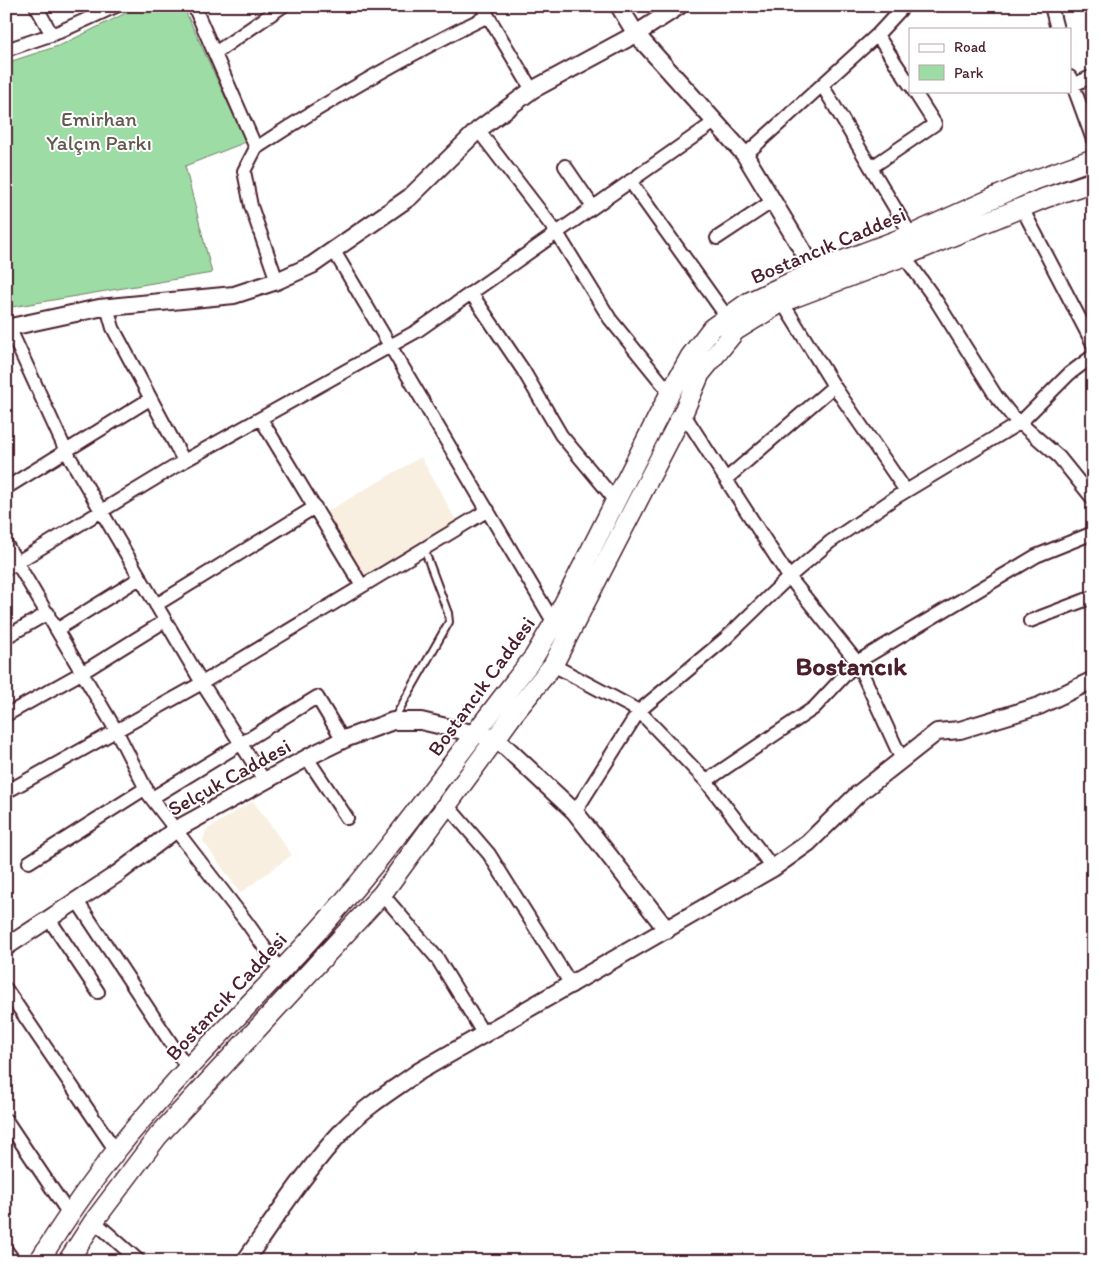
<svg xmlns="http://www.w3.org/2000/svg" width="1099" height="1267" font-family="Itim,sans-serif">
<style>
.built{fill:#f9efe1}
.green{fill:#9ddca4;stroke:#747e68}
.lines{fill:none;stroke-linecap:round;stroke-linejoin:round}
.service-casing{stroke:#4a1f2b;stroke-width:10}
.minor-casing{stroke:#4a1f2b;stroke-width:16}
.tertiary-casing{stroke:#4a1f2b;stroke-width:20}
.secondary-casing{stroke:#4a1f2b;stroke-width:22}
.service{stroke:#fff;stroke-width:6}
.minor{stroke:#fff;stroke-width:12}
.tertiary{stroke:#fff;stroke-width:16}
.secondary{stroke:#fff;stroke-width:19}
.labels{text-anchor:middle;dominant-baseline:central;stroke-width:4;stroke-linejoin:round;paint-order:stroke}
.park-label{font-size:21px;fill:#63584f;stroke:#fff}
.street-label{font-size:21px;fill:#4a1f2b;stroke:#fff}
.district-label{font-size:26px;font-weight:bold;fill:#4a1f2b;stroke:#fff}
</style>
<rect width="100%" height="100%" fill="#fff"/>
<filter id="ink" filterUnits="userSpaceOnUse"><feTurbulence type="fractalNoise" baseFrequency=".02" numOctaves="2"/><feDisplacementMap in="SourceGraphic" scale="10" xChannelSelector="R" yChannelSelector="G"/><feConvolveMatrix kernelMatrix="1 2 1 2 8 2 1 2 1" color-interpolation-filters="sRGB"/></filter>
<g filter="url(#ink)">
<!-- built -->
<path class="built" d="M421,457L457,522L364,576L326,512Z
M253,801L292,855L240,893L203,841L206,830Z"/>
<!-- green -->
<path class="green" d="M140,6H183L246,142L185,166L212,273L6,308V63L61,45Z"/>
<g class="lines">
<defs>
<path id="service" d="M394,719L449,622L448,613L424,549"/>
<path id="minor" d="M36,6L52,35
M194,6L256,148L244,171L251,206L277,281
M482,6L532,90
M1051,6L1057,29
M877,35L910,85
M6,50L59,32L116,6
M215,53L283,6
M1070,77L1093,140
M822,85L911,235
M1073,85L1093,76
M478,130L557,233L610,319L670,393
M256,148C331,99 407,55 488,16
M745,155L877,35L904,6
M565,166L593,207
M872,167L935,124L914,91
M630,181L727,317
M1022,208L1093,344
M717,238L773,201
M334,251L554,623
M904,256L935,299L996,396L1012,416L1059,457L1093,499
M471,293L523,370L561,435L616,501
M782,302L834,386L906,491
M107,307L113,328L184,461
M9,327L66,451L202,683L264,780
M683,413L789,577L857,662L902,760
M261,419L362,586
M726,479L834,386
M6,488L150,399
M6,544L117,732L149,795L248,924L281,971
M6,569L184,461L417,331L716,121
M156,605L315,507
M1030,621L1093,597
M58,629L140,578
M6,637L48,613
M553,665L639,711L706,781L773,868
M6,715L83,672L165,621
M307,758L347,818
M706,781L814,708L857,662L1036,556L1093,533
M6,792L202,683L488,510
M152,798L317,697L343,740
M447,805L489,854L572,986
M575,812L639,711L725,639L789,577L830,542L896,497L1021,422L1069,374L1093,356
M29,862L146,788
M382,894L437,958L483,1033
M77,901L188,1069
M49,919L98,992
M6,989L116,1151
M6,1120L69,1214
M94,1221L139,1261
M6,1250L14,1261"/>
<path id="tertiary" d="M619,6L636,34L745,155L815,271
M6,328L99,308L234,295L277,281L312,265L410,197L478,130L532,90L636,34L679,6
M6,947L117,874L175,830L314,754L347,738L393,721H421L497,739L575,812L667,930
M245,1261C276,1217 308,1167 345,1128C366,1106 393,1090 418,1072L773,868L808,843L858,794L937,732L960,730L1039,706L1093,680"/>
<path id="secondary" d="M39,1261C63,1223 88,1186 116,1151C180,1070 257,1000 325,923C400,838 464,745 534,657L554,623L670,393L690,357L712,328L749,302L815,271L911,235L1029,182L1093,159
M68,1261L94,1221L158,1136L382,894L515,712L553,665L683,413L700,374L735,331L782,302L904,256L1045,198L1093,182"/>
</defs>
<!-- service casing -->
<use href="#service" class="service-casing"/>
<!-- minor casing -->
<use href="#minor" class="minor-casing"/>
<!-- tertiary casing -->
<use href="#tertiary" class="tertiary-casing"/>
<!-- secondary casing -->
<use href="#secondary" class="secondary-casing"/>
<!-- service -->
<use href="#service" class="service"/>
<!-- minor -->
<use href="#minor" class="minor"/>
<!-- tertiary -->
<use href="#tertiary" class="tertiary"/>
<!-- secondary -->
<use href="#secondary" class="secondary"/>
</g>
</g>
<g class="labels">
<!-- park labels -->
<g class="park-label">
<text x="99" y="118">Emirhan<tspan x="99" dy="24">Yalçın Parkı</tspan></text>
</g>
<!-- street labels -->
<g class="street-label">
<text transform="translate(828 245) rotate(-23)">Bostancık Caddesi</text>
<text transform="translate(481 686) rotate(-54)">Bostancık Caddesi</text>
<text transform="translate(229 777) rotate(-29)">Selçuk Caddesi</text>
<text transform="translate(226 996) rotate(-47)">Bostancık Caddesi</text>
</g>
<!-- district labels -->
<g class="district-label">
<text x="851" y="666">Bostancık</text>
</g>
</g>
<!-- margin -->
<rect width="1099" height="1267" fill="none" stroke="#fff" stroke-width="25"/>
<rect x="12" y="12" width="1074" height="1242" fill="none" stroke="#4a1f2b" stroke-width="2" filter="url(#ink)"/>
<!-- legend -->
<rect x="909" y="28" width="162" height="65" fill="#ffffff" stroke="#b7a5aa"/>
<rect x="919" y="44" width="25" height="8" fill="#ffffff" stroke="#b7a5aa"/>
<text x="954" y="52" font-size="15" fill="#4a1f2b">Road</text>
<rect x="919" y="65" width="25" height="15" fill="#9ddca4" stroke="#b7a5aa"/>
<text x="954" y="78" font-size="15" fill="#4a1f2b">Park</text>
</svg>
